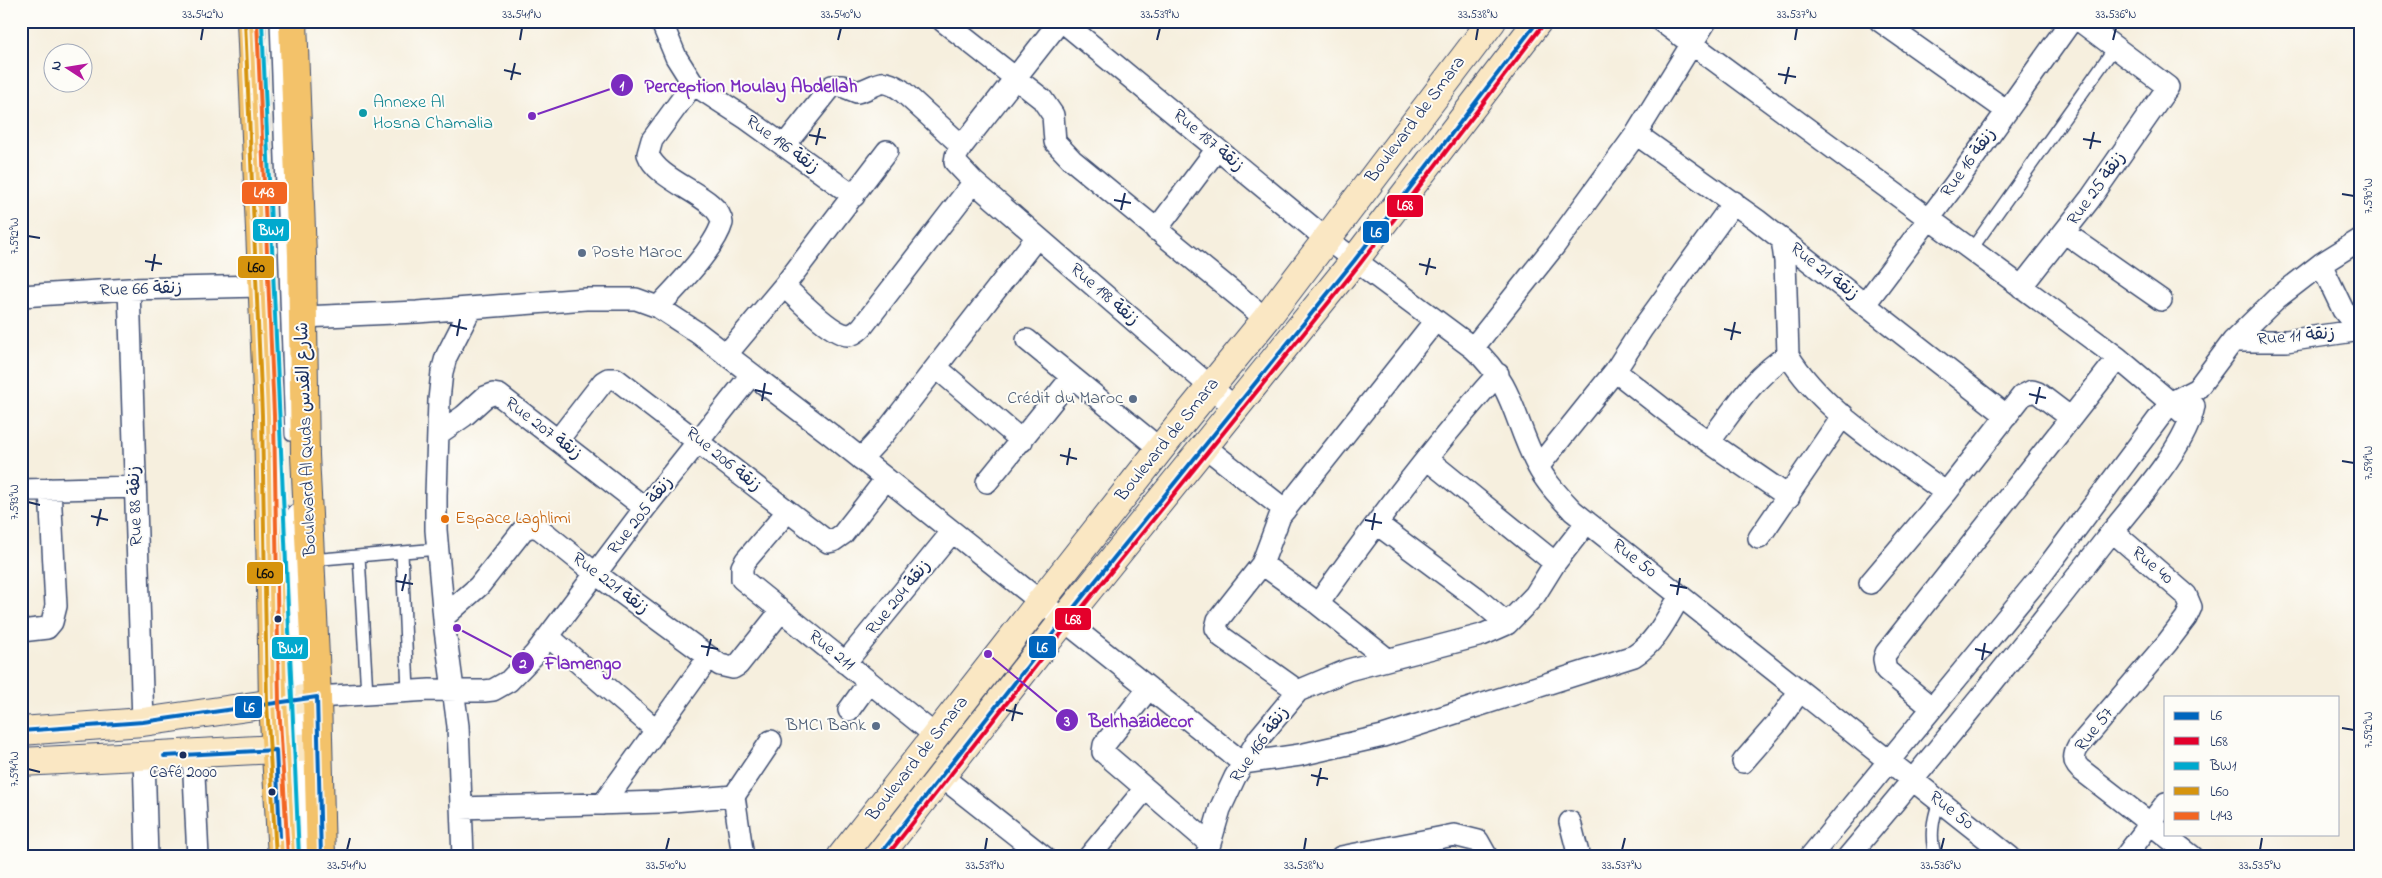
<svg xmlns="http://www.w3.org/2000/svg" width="2382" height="878" font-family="'Indie Flower','Playpen Sans Arabic',sans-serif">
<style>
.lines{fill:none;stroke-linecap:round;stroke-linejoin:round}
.lane-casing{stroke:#3c4c71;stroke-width:14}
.street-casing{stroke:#3c4c71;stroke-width:24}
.secondary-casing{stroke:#3c4c71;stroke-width:30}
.primary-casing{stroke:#3c4c71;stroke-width:30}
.lane{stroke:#fff;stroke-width:11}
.street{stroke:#fff;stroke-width:21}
.secondary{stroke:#fae7c3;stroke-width:28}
.primary{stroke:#f3c26a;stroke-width:28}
.bus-1-casing{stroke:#fdfcf7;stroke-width:8}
.bus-2-casing{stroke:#fdfcf7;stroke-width:8}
.bus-3-casing{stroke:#fdfcf7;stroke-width:8}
.bus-4-casing{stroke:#fdfcf7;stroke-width:8}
.bus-5-casing{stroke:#fdfcf7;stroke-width:8}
.bus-1{stroke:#0065bd;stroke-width:4}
.bus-2{stroke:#e4002b;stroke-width:4}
.bus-3{stroke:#00a9ce;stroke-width:4}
.bus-4{stroke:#d6940e;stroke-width:4}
.bus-5{stroke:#f26522;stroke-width:4}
.ticks{fill:none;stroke:#1b2f5e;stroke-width:2}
.culture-dot{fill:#0f9aa8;stroke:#fdfcf7;stroke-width:2}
.service-dot{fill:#5c6f8a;stroke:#fdfcf7;stroke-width:2}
.food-dot{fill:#e8710a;stroke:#fdfcf7;stroke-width:2}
.bus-dot{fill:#1b2f5e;stroke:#fdfcf7;stroke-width:2}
.labels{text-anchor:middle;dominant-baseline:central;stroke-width:4;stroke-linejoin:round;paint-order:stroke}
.bus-label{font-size:17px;fill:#1b2f5e;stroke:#fdfcf7}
.culture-label{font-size:18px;fill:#0d838f;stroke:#fdfcf7;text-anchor:start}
.street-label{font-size:18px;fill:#1b2f5e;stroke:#fdfcf7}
.service-label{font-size:18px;fill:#4e5e75;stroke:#fdfcf7;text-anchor:end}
.food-label{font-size:18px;fill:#c56008;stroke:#fdfcf7;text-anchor:start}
.leader{fill:none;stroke:#7b2cbf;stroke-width:2}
.callout-dot{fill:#7b2cbf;stroke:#fdfcf7;stroke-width:2}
.mark-label{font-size:15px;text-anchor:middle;font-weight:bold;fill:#fff}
.callout-label{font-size:19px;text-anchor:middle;font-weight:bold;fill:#7b2cbf;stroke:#fdfcf7;stroke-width:4;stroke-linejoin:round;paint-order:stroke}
.line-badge{stroke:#fdfcf7;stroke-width:2}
.badge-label{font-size:14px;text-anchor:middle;font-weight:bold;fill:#fff}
.pale-badge-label{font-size:14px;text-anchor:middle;font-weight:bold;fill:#111}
.neatline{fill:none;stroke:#1b2f5e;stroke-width:2}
.ticks-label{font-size:12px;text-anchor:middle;fill:#1b2f5e}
</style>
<rect width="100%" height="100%" fill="#fdfcf7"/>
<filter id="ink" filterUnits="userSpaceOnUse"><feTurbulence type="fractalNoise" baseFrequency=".02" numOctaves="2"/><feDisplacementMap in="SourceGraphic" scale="10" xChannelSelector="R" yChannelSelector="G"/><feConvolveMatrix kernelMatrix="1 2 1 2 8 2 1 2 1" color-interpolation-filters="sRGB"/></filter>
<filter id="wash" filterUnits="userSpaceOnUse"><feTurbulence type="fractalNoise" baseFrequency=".0096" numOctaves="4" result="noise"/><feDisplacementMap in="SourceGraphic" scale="20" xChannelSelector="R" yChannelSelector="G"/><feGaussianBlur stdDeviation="1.12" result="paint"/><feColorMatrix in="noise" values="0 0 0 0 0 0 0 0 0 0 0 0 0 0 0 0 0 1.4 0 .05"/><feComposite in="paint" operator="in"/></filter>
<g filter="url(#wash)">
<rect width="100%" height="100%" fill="#f6efde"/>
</g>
<g filter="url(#ink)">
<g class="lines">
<defs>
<path id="lane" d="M276,21L291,435
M1971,250L2115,47
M283,510L299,857
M294,511L307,857
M402,553L408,691
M359,556L367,694
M311,560L438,549
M1936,857C1929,838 1933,819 1939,801"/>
<path id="street" d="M661,21L676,57L693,84L747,119L854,196
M943,21L1042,99L1053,115L1055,142L1072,160L1266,319
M1060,21L962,146L956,156L955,162L974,182L1235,408
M1062,21L1325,238L1473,348C1515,386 1513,419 1537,465C1546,483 1560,497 1573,511L2010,857
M1661,21L2118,358L2191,420
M1880,21L2007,111
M1636,134L1757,220L2007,416
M784,146L832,86H842L857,92C878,87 879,75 901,90L962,146
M1156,230L1217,149
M2065,233L2161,300
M2321,264L2343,310L2359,330
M784,286C797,298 831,334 848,335C853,335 858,331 862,327L974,182
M2021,287L2090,199L2168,87L2080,21
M129,289L143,722
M21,296L129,289L262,286
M1865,304L1955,184L2071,21
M658,307C677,287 715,248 722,223C720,196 658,183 648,154L652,140L693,84
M303,317L417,312L586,299H636L658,307L698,333L830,434L1243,763L1300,755L1383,736L1634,656C1656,642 1667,618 1680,596
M1027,340L1160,449
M2233,341H2286L2361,330
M1473,348L1555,245L1636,134L1706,21
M726,355L784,286L887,151
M1788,355C1824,414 1892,452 1946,493
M937,368L1022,441
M1615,371L1680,422L1789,497
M438,434L464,416L485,397L493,394L499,395L645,508
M558,440L603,382L608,379H616L828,542L833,541L843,534L886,479
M1710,441C1733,410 1755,375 1788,355L1785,261L1782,239
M1204,446L1285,510
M861,459L884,434L1037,237
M1427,459L1555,563
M1538,467L1615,371L1642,329L1734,202
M987,482L1072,377
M21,490L135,487
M787,512L746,560L742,567V579L936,736
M1377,524L1478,599L1507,624
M2112,531L2186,595L2191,607L2186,618L2167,643L2078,747C2073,756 2073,762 2080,769L2193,857
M1759,538L1843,415
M1262,564L1318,604L1387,659
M1870,583L1946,493L2022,396L2032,391L2038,393L2071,418
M1318,604C1374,525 1433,446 1498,374
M445,616L479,586L523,530L532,526L540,529L596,574L720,665L733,668L738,665L781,611
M21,631L47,628L52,622L56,606L50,489
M549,637L655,729
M845,663L952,532
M1149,688L1104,745L1103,752L1209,843
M1298,691L1222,637L1216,628L1218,620L1262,564L1280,516L1435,321
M317,697L430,690L484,691L493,690L509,681L535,654L645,508L751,375
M1932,708L1886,670L1884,659L1886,653L2118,358
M849,710L869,682
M193,754L198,857
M144,757L147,857
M1743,762L1778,722L1799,692
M941,776L1044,857
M734,796L743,857
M603,804L709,657
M461,808L661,802L734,796L771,741
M1570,822L1579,857
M463,857L458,726L445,630L436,530V495L439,400L442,372L446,357L471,308
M1089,857L1145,789
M1206,857L1220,809L1235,777L1259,738L1298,691L1348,670L1482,635L1507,624L1535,595L1555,563L1587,522
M1341,857L1454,835L1478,841L1487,857
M1810,857L2040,577L2170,403L2197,389L2233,341L2277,298L2321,264L2361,239
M1848,857C1937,752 2023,646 2107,538C2133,504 2186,448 2194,406
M2125,857L2166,803"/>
<path id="secondary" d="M21,731L143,722L317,697
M21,762L317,747
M841,857L1160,449L1266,319L1492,21
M878,857L1063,621L1354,261L1538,21"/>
<path id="primary" d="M251,21L268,415L273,703L282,857
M293,21L302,256L305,455L317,697L321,857"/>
</defs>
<!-- lane casing -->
<use href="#lane" class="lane-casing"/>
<!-- street casing -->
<use href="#street" class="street-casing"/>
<!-- secondary casing -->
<use href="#secondary" class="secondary-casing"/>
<!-- primary casing -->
<use href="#primary" class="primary-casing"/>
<!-- lane -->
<use href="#lane" class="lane"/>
<!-- street -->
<use href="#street" class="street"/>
<!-- secondary -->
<use href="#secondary" class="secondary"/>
<!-- primary -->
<use href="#primary" class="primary"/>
<defs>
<path id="bus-1" d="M21,731L143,722L317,697L321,857
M164,756L276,750L280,836
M878,857L1063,621L1354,261L1538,21"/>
<path id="bus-2" d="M886,857L1068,625L1359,265L1543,25"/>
<path id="bus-3" d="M262,21L299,857"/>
<path id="bus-4" d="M245,21L262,415L267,703L276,857"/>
<path id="bus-5" d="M257,21L274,415L279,703L288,857"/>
</defs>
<!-- bus-1 casing -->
<use href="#bus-1" class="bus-1-casing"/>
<!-- bus-2 casing -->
<use href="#bus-2" class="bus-2-casing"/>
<!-- bus-3 casing -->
<use href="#bus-3" class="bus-3-casing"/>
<!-- bus-4 casing -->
<use href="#bus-4" class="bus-4-casing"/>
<!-- bus-5 casing -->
<use href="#bus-5" class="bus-5-casing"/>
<!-- bus-1 -->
<use href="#bus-1" class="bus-1"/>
<!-- bus-2 -->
<use href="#bus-2" class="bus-2"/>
<!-- bus-3 -->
<use href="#bus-3" class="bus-3"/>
<!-- bus-4 -->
<use href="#bus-4" class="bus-4"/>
<!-- bus-5 -->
<use href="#bus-5" class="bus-5"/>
</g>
</g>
<!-- ticks -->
<path class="ticks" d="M201,40L203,28M520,40L522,28M838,40L841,28M1157,40L1160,28M1476,40L1478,28M1795,40L1797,28M2113,40L2116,28M504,70L521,74M1778,74L1796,77M511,80L515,63M1785,84L1789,67M809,135L826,138M2083,139L2101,142M816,145L820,128M2090,149L2094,132M2342,194L2354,196M1114,200L1131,203M1121,210L1125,193M28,236L40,238M145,261L162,264M1419,264L1436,268M152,271L155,254M1426,275L1430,258M450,325L467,329M1724,329L1741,333M457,336L460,319M1731,340L1735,322M755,390L772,394M2029,394L2046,398M762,401L765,383M2036,404L2040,387M1060,455L1077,459M2342,461L2354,463M1067,465L1070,448M28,502L40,505M91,516L108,520M1365,520L1382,523M97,526L101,509M1372,530L1375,513M396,581L413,584M1670,585L1687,588M402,591L406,574M1677,595L1680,578M701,646L718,649M1975,649L1992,653M707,656L711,639M1982,660L1985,643M1006,710L1023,714M1012,721L1016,704M2342,728L2354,730M28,769L40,772M1311,775L1328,779M1317,786L1321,768M347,850L350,838M666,850L669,838M985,850L987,838M1304,850L1306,838M1622,850L1625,838M1941,850L1944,838M2260,850L2262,838"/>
<!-- markers -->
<circle class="culture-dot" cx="363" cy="113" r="5"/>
<g class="service-dot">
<circle cx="582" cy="253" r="5"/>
<circle cx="1133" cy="399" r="5"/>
<circle cx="876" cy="726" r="5"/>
</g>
<circle class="food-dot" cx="445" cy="519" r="5"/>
<g class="bus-dot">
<circle cx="278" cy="619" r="4.5"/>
<circle cx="183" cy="755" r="4.5"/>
<circle cx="272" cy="792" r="4.5"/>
</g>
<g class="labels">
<!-- bus labels -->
<g class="bus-label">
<text x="183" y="772">Café 2000</text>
</g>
<!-- culture labels -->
<g class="culture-label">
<text x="373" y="103">Annexe Al<tspan x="373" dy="21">Hosna Chamalia</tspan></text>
</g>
<!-- street labels -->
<g class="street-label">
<text transform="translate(1416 120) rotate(-53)">Boulevard de Smara</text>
<text transform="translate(1208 141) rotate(40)">Rue 187 زنقة</text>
<text transform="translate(782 145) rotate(36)">Rue 196 زنقة</text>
<text transform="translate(1969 163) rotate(-54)">Rue 16 زنقة</text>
<text transform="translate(2097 189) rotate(-54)">Rue 25 زنقة</text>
<text transform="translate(1824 272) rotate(38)">Rue 21 زنقة</text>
<text transform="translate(141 290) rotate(-2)">Rue 66 زنقة</text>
<text transform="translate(1104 295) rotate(41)">Rue 198 زنقة</text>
<text transform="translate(2296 337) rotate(-5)">Rue 11 زنقة</text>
<text transform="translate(543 429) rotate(37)">Rue 207 زنقة</text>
<text transform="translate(307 439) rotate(-92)">Boulevard Al Quds شارع القدس</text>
<text transform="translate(1168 440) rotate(-51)">Boulevard de Smara</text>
<text transform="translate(723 460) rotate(39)">Rue 206 زنقة</text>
<text transform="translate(136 506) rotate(-92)">Rue 88 زنقة</text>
<text transform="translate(641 516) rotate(-52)">Rue 205 زنقة</text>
<text transform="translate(1634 559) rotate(38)">Rue 50</text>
<text transform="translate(2152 566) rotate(40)">Rue 40</text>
<text transform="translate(610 584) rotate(37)">Rue 221 زنقة</text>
<text transform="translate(899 598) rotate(-51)">Rue 204 زنقة</text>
<text transform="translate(831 651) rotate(39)">Rue 211</text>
<text transform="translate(2095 730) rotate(-52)">Rue 57</text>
<text transform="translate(1260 745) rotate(-55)">Rue 166 زنقة</text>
<text transform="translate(918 759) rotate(-52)">Boulevard de Smara</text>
<text transform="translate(1951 811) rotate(38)">Rue 50</text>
</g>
<!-- service labels -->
<g class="service-label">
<text x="592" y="253" text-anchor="start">Poste Maroc</text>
<text x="1123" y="399">Crédit du Maroc</text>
<text x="866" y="726">BMCI Bank</text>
</g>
<!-- food labels -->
<g class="food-label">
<text x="455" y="519">Espace Laghlimi</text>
</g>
</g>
<!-- callouts -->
<path class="leader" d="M532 116L622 85M457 628L523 663M988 654L1067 720"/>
<g class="callout-dot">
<circle cx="532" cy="116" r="5"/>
<circle cx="457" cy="628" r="5"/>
<circle cx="988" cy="654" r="5"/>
<circle cx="622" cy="85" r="12"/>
<circle cx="523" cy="663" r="12"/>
<circle cx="1067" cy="720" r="12"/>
</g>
<g class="mark-label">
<text x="622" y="90">1</text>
<text x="523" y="668">2</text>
<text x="1067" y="726">3</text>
</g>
<g class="callout-label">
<text x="751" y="92">Perception Moulay Abdellah</text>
<text x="583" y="669">Flamengo</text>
<text x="1141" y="727">Belrhazidecor</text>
</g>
<g class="line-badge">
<rect x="241" y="181" width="47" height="24" rx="5" fill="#f26522"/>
<rect x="1386" y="194" width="38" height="24" rx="5" fill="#e4002b"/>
<rect x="252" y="218" width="38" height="24" rx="5" fill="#00a9ce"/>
<rect x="1362" y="220" width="28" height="24" rx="5" fill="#0065bd"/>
<rect x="237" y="255" width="38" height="24" rx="5" fill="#d6940e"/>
<rect x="246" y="561" width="38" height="24" rx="5" fill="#d6940e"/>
<rect x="1054" y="607" width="38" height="24" rx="5" fill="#e4002b"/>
<rect x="1028" y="635" width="29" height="24" rx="5" fill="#0065bd"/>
<rect x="271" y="636" width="38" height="24" rx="5" fill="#00a9ce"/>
<rect x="234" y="695" width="29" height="24" rx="5" fill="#0065bd"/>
</g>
<g class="badge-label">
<text x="264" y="197">L143</text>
<text x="1405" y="210">L68</text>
<text x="271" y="235">BW1</text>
<text x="1376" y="237">L6</text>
<text x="1073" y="624">L68</text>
<text x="1042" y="652">L6</text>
<text x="290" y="653">BW1</text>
<text x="249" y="712">L6</text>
</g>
<g class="pale-badge-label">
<text x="256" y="272">L60</text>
<text x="265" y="578">L60</text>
</g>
<!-- margin -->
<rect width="2382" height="878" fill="none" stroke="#fdfcf7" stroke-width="55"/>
<!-- legend -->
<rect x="2164" y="696" width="175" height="140" fill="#fdfcf7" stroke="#a3aaba"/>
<rect x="2174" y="712" width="25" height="8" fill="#0065bd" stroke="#a3aaba"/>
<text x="2210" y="720" font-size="15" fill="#1b2f5e">L6</text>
<rect x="2174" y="737" width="25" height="8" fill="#e4002b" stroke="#a3aaba"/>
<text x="2210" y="746" font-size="15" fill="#1b2f5e">L68</text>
<rect x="2174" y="762" width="25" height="8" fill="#00a9ce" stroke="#a3aaba"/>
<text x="2210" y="770" font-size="15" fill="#1b2f5e">BW1</text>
<rect x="2174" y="787" width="25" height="8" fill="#d6940e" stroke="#a3aaba"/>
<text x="2210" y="796" font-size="15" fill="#1b2f5e">L60</text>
<rect x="2174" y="812" width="25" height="8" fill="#f26522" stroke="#a3aaba"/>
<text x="2210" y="820" font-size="15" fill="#1b2f5e">L143</text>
<!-- north arrow -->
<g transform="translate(68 68) rotate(282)"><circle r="24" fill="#fdfcf7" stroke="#a3aaba"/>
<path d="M0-4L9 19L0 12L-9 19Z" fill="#b5179e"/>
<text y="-8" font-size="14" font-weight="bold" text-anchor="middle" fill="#1b2f5e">N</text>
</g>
<rect x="28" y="28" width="2326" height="822" class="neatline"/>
<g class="ticks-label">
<text x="203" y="18">33.542°N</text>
<text x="522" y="18">33.541°N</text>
<text x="841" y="18">33.540°N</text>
<text x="1160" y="18">33.539°N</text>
<text x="1478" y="18">33.538°N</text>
<text x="1797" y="18">33.537°N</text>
<text x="2116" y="18">33.536°N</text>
<text transform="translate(2368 196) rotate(-90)" y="4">7.590°W</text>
<text transform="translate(14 236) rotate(-90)" y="4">7.592°W</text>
<text transform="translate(2368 463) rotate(-90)" y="4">7.591°W</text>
<text transform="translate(14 502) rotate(-90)" y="4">7.593°W</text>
<text transform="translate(2368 730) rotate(-90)" y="4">7.592°W</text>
<text transform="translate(14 769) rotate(-90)" y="4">7.594°W</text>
<text x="347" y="869">33.541°N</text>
<text x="666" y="869">33.540°N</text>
<text x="985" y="869">33.539°N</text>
<text x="1304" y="869">33.538°N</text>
<text x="1622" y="869">33.537°N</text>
<text x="1941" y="869">33.536°N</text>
<text x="2260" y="869">33.535°N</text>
</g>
</svg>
